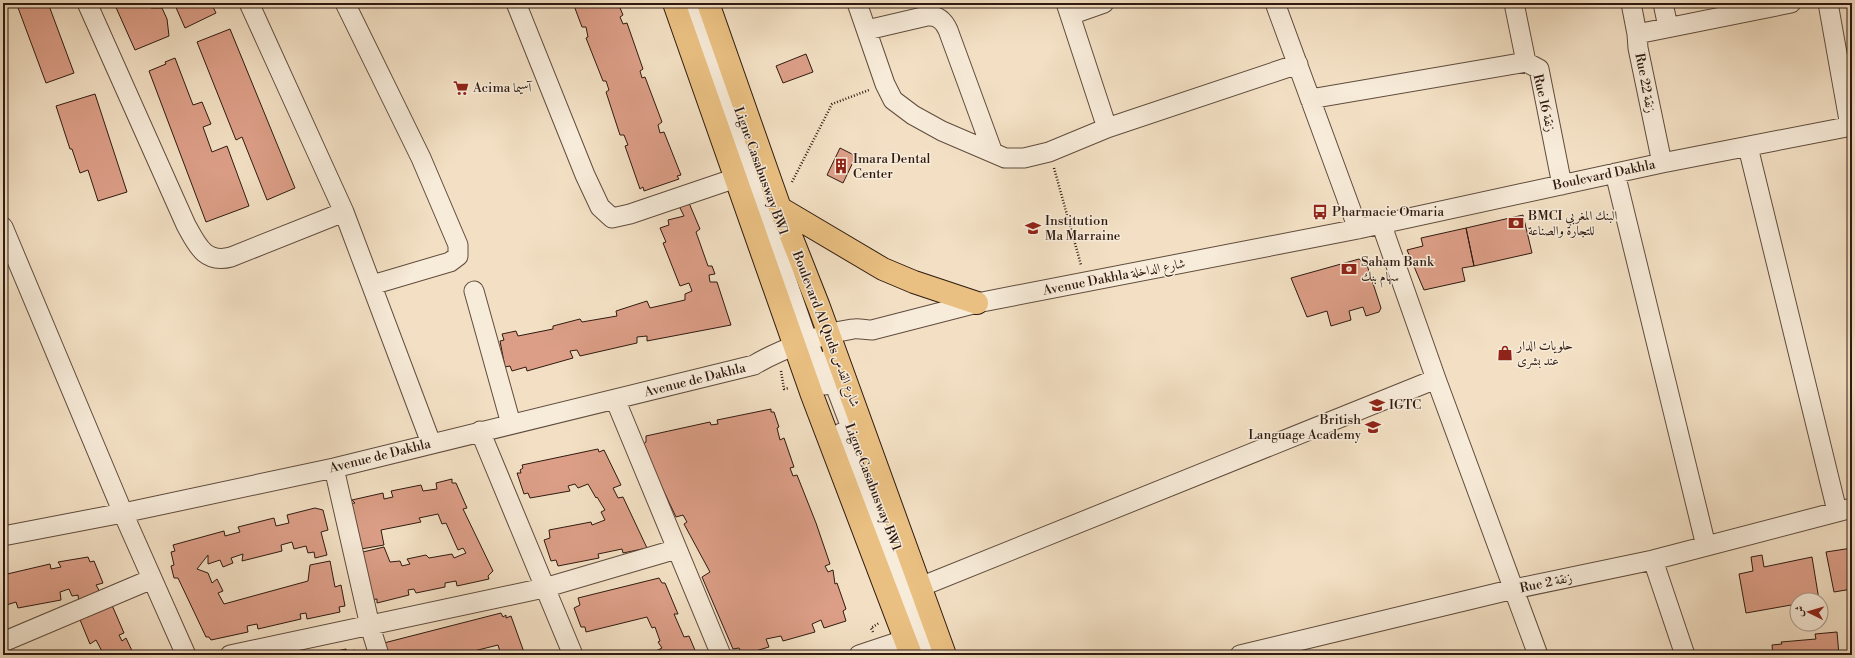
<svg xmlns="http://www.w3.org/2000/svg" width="1855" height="658" font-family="'Libre Bodoni',Amiri,serif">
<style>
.building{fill:#dc9e87;stroke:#2f1a10}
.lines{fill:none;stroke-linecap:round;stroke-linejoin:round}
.minor-casing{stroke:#604c3d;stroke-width:21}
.major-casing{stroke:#2f1a10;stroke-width:24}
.path{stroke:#2f1a10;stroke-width:2.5;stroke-dasharray:1 2;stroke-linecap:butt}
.minor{stroke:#f7ebd9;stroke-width:19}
.major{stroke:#eac082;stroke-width:22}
.labels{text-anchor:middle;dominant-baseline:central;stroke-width:3;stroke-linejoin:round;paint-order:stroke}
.street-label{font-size:13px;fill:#2f1a10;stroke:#f7ebd9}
.poi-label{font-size:13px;fill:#2f1a10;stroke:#f7ebd9;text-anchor:start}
</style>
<rect width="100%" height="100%" fill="#f3e0c4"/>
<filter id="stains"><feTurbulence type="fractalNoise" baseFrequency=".005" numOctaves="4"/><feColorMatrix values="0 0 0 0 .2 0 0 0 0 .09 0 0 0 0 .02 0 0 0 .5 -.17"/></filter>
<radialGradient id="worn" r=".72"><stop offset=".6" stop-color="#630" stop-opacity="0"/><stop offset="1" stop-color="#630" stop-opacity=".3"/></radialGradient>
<!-- building -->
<path class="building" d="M13,3H48L74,73L46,83L17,5L14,6Z
M114,3H149L151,8H162L167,19L169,36L135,50Z
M174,3H211L216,13L185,28Z
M573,3H618L623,15L620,17L623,24L627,23L643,69L640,71L642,78L645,77L662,122L658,125L660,133L664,132L681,175L677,176L679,179L644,191L643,187L640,189L625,146L628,145L624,135H620L606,92L609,90L606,81H603L586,38L588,37L586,27H582Z
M230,29L295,188L267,200L242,137L236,140L197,42Z
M806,54L813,72L783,83L776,66Z
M175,58L193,105L202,102L211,124L203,127L212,152L227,146L249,206L206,222L149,71L166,64L165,62Z
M95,94L127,192L98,201L88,170L80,173L72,149H70L56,106Z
M840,148L856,156L843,183L827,175Z
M689,203L700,229L696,232L708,266H712L715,274L709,275L710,282H717L731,325L647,341V336L637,337V343L580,356L577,350L570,351L573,358L527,371L526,367L512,371L510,366L505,367L500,341L504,340L502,334L516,331L518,336L553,329V326L580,319L582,322L617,316L616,311L647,301L650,308L685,300V294L692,291L689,283L680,286L663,243L666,242L660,228L669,225L668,220L684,216L679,206Z
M1523,215L1532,253L1474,266L1466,228Z
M1466,228L1474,266L1462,268L1465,281L1424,290L1407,250L1423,246L1421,238Z
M1359,259L1367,265L1381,308L1379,312L1366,316L1363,307L1349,311L1351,320L1331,326L1327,311L1307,317L1291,278Z
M771,409V412H774L779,427L777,428L780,440L784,438L794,467L790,468L793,476L797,475L816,523L830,564L825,566L828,572L833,570L835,584L837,583L846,609L843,611L846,621L824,628L821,620L812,624L815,632L783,641L781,636L766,639L769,647L742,655L739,648L733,649L702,577L710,572L684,524L687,522L683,515L676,517L642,445L646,442V436L710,422L711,425L718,424L717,420Z
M598,449L599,452L604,450L621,485L613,488L618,498L623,497L647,548L623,553L622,549L598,554L599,558L558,566L556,560L551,561L544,540L550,538L549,530L591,522L592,525L605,520L601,512L605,510L597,497L596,498L588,484L578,488L575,484L568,486L570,491L530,498L528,493L524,494L517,473H521L520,470L523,468L522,465Z
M452,479V483H456L467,508L463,509L493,571L488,576L489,579L457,586L456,581L445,583V587L416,593L414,589L408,590L409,595L377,603V599L369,600L363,552L384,547L390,562L400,561L402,566L410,564L407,559L426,555L429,558L452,554L454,558L466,553L463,548L458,550L446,523L442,524L438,514L419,518L421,522L381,530L384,545L361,549L346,504L355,503L352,500L383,493L384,499L393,497L391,491L421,485L423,491L437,489L436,483Z
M315,508L323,510L328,530L321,532L327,555L315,558L314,552L308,553L306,546L294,549L292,542L281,545L282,551L242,561L243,554L231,558L233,563L223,567L220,560L208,564V555L197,569L208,573L212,583L217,579L223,591L218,593L224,604L308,581L310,565L330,561L335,587L341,585L345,606L339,607L340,612L307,619L306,613L300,614L301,619L258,629L257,624L247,626L248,632L211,640L209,637H206L178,578H174L171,566L174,565L171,552L175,551L173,545L224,531L225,536L240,532L238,527L274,518L276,526L289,523L287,515Z
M1852,548V589L1834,592L1826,552Z
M1762,555L1764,567L1812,557L1819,600H1797V604L1746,613L1739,574L1753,571L1751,557Z
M88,557L90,562L94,561L103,583L96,585L100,592L105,589L124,633L119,635L122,641L126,638L134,655H104L96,640L90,644L73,603H79L78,595L72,596L69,589L60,592L61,600L18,608L16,602L3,606V575L50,564L51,569L61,567L58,562Z
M659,578L662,583H665L678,614H674L684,637L689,636L697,655H656V651L662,648L658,642L660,641L655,627L652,628L647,617L586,632L585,627H581L574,608L580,605L578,598Z
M3,612L9,633L3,634Z
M501,613L503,617L506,615V618L511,616L525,655H501L498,645L474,651V654L469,655H382L380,644Z
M1837,632L1839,655H1773L1772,645L1782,644L1781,642L1816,639L1815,634Z
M346,649L348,652L355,650L356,655H319Z"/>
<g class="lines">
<defs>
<path id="minor" d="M87,3L186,225C197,245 205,264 231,257L344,212
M249,3L344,212L431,443
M345,3L421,158L458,245V256L450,262L372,285
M516,3L585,175L600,207L612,218L630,214L736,178
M691,3L808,342L825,385
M857,3L885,84L893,100L913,115L942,131L1005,158H1024L1049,152L1107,128L1298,64
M1066,3L1107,128
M1275,3L1358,229
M1514,3L1526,62L1539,69L1562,185
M1631,3L1637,34L1638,48L1662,163
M1663,3L1668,27
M1828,3L1850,126
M1070,15L1104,3
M867,30L927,16C938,15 944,21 948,30L993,153
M1637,34L1791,3
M1310,99L1526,62
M1748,147L1837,511
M1615,173L1706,546
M1381,223L1436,379L1538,655
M3,227L123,513L186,655
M474,291L511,424
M829,359L836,388L858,446
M615,399L721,655
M480,431L573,655
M841,433L927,655
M334,468L370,626L379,655
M3,536L123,513L334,468L754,365C779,350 824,333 853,329C859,328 866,330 872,330L977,303L1358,229L1662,163L1852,126
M1653,560L1685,655
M920,587L1436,379
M3,642L152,579
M230,655L544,588L677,549
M859,655L904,640
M1240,655L1514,589L1653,560L1852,508"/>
<path id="major" d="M674,3L812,395L911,655
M708,3L780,208L819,307L945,655
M780,208L883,269L914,282L977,303"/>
</defs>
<!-- minor casing -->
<use href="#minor" class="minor-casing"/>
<!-- major casing -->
<use href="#major" class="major-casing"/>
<!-- path -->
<path class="path" d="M1054,168L1081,265
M792,182L832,104L869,90
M781,371L784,389L789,388
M873,632L871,628L879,623"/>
<!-- minor -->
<use href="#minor" class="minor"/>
<!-- major -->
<use href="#major" class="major"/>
</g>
<!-- icons -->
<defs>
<symbol id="supermarket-bare" viewBox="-9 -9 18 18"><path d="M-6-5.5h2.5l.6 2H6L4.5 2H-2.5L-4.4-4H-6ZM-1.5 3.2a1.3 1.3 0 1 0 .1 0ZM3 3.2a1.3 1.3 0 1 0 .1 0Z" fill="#8f2418" stroke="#f7ebd9" stroke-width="2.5" paint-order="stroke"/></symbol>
<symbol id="building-bare" viewBox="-9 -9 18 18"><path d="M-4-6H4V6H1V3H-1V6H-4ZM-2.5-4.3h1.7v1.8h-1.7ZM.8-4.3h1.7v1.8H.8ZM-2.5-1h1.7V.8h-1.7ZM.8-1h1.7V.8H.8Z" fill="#8f2418" stroke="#f7ebd9" stroke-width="2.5" paint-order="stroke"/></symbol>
<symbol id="bus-bare" viewBox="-9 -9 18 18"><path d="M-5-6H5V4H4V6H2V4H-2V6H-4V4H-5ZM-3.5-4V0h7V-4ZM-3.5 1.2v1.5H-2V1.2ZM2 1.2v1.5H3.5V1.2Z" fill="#8f2418" stroke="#f7ebd9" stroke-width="2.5" paint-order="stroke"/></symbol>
<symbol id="bank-bare" viewBox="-9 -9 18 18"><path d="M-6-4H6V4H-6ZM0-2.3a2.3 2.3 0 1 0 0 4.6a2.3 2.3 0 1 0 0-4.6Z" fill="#8f2418" stroke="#f7ebd9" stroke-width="2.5" paint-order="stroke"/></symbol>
<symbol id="school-bare" viewBox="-9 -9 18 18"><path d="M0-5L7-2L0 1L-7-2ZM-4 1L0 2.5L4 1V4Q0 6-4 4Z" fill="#8f2418" stroke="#f7ebd9" stroke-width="2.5" paint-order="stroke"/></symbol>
<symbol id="shop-bare" viewBox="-9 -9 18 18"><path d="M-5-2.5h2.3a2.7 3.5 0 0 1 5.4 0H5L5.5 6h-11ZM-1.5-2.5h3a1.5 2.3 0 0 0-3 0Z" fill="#8f2418" stroke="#f7ebd9" stroke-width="2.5" paint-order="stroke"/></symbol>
</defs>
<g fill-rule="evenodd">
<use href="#supermarket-bare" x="450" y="77" width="22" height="22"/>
<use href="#building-bare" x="830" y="155" width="22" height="22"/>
<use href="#bus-bare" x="1309" y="201" width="22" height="22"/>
<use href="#bank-bare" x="1505" y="212" width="22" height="22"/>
<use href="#school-bare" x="1022" y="217" width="22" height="22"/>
<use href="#bank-bare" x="1338" y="258" width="22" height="22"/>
<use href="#shop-bare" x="1494" y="342" width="22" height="22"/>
<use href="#school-bare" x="1366" y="394" width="22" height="22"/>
<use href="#school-bare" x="1362" y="416" width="22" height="22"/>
</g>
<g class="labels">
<!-- street labels -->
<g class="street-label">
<text transform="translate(1645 83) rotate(79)">Rue 22 زنقة</text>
<text transform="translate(1544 103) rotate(77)">Rue 16 زنقة</text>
<text transform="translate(761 171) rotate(70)">Ligne Casabusway BW1</text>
<text transform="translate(1604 175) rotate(-12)">Boulevard Dakhla</text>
<text transform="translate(1114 277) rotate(-11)">Avenue Dakhla شارع الداخلة</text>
<text transform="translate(826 329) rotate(69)">Boulevard Al Quds شارع القدس</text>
<text transform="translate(695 380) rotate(-14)">Avenue de Dakhla</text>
<text transform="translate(380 456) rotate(-14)">Avenue de Dakhla</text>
<text transform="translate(873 487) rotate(69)">Ligne Casabusway BW1</text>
<text transform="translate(1546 583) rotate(-12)">Rue 2 زنقة</text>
</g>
<!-- poi labels -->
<g class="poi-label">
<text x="473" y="88">Acima آسيما</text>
<text x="853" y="159">Imara Dental<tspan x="853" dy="15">Center</tspan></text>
<text x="1332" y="212">Pharmacie Omaria</text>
<text x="1528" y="216">BMCI البنك المغربي<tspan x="1528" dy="15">للتجارة والصناعة</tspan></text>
<text x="1045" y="221">Institution<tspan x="1045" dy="15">Ma Marraine</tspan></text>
<text x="1361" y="262">Saham Bank<tspan x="1361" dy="15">سهام بنك</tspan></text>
<text x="1517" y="346">حلويات الدار<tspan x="1517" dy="15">عند بشرى</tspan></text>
<text x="1389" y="405">IGTC</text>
<text x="1361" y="420" text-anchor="end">British<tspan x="1361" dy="15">Language Academy</tspan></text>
</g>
</g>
<!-- margin -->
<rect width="1855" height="658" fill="none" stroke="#f3e0c4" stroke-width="16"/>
<rect x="4" y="4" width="1847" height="650" fill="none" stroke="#2f1a10" stroke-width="2"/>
<rect x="8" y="8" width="1839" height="642" fill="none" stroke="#2f1a10"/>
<!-- north arrow -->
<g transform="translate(1809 612) rotate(275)"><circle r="19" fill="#f7ebd9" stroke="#a79789"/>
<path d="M0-3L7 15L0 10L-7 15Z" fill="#8f2418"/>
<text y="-6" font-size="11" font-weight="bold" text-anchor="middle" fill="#2f1a10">ش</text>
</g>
<rect width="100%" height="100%" filter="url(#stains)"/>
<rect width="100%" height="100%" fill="url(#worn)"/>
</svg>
